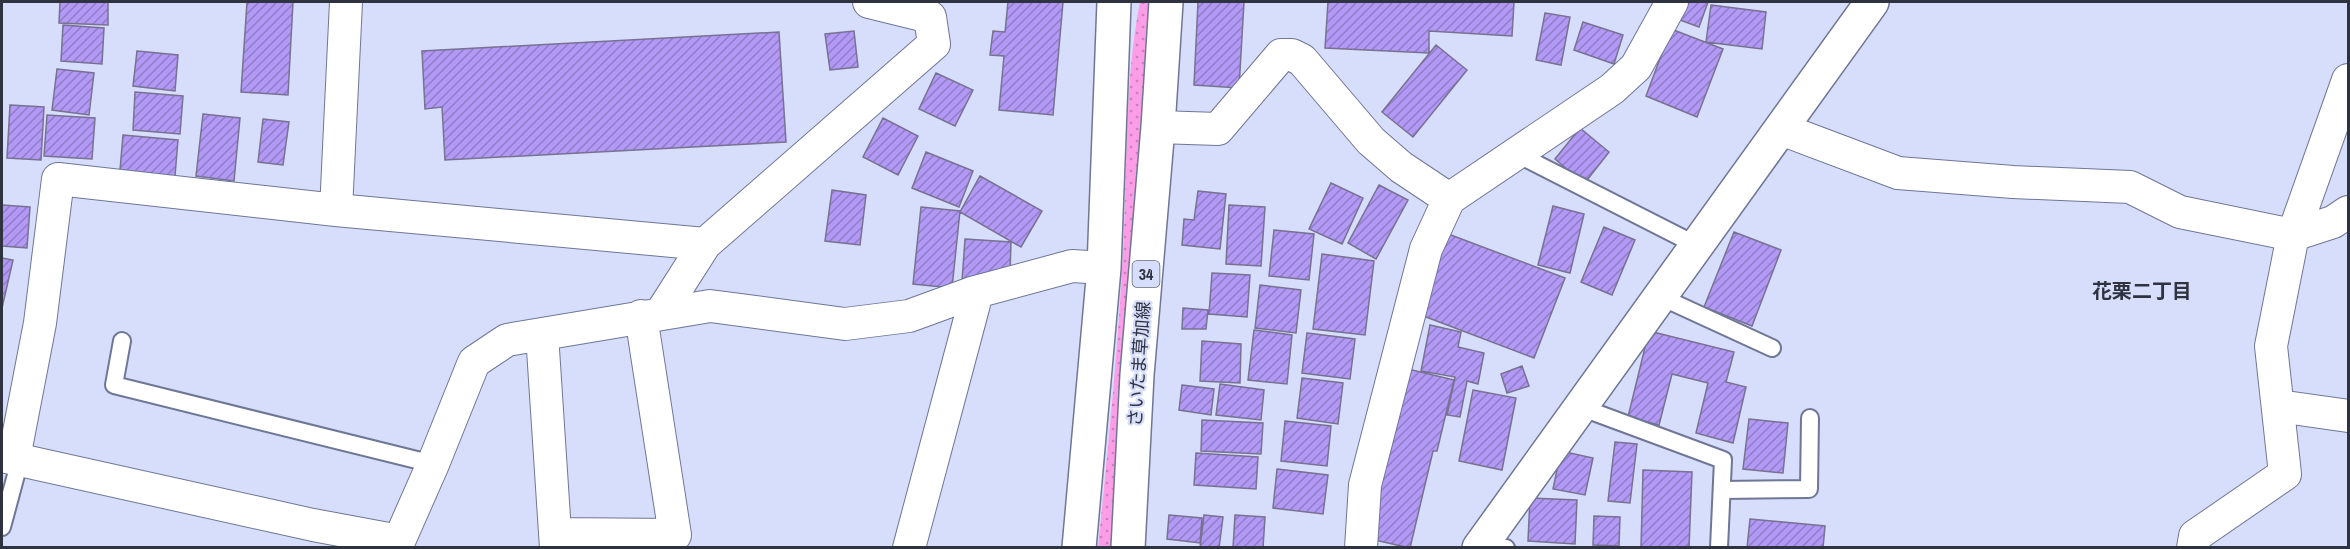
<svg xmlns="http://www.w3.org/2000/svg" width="2350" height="549" font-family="'Archivo Narrow','Noto Sans JP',sans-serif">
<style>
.grass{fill:url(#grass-dots)}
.building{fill:url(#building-hatch);stroke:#787191;stroke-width:1.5}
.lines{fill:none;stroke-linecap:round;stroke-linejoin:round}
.service-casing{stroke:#6f7696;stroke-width:20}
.minor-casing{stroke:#6f7696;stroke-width:34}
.tertiary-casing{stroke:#6f7696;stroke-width:36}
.primary-casing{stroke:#6f7696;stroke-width:36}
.service{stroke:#fff;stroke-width:16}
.minor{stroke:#fff;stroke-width:32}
.tertiary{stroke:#fff;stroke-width:33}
.primary{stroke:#fff;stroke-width:33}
.labels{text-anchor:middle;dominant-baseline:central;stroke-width:4.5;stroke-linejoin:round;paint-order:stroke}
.shield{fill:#d7defb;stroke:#616678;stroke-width:1.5}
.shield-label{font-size:16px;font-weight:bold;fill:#2f3340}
.street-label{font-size:18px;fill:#2f3340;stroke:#d7defb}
.neighbourhood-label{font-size:20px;font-weight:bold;fill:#2f3340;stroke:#d7defb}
</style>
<defs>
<pattern id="grass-dots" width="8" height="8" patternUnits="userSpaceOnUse" patternTransform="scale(1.5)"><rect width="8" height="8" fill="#fb9de7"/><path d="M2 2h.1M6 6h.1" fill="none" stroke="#cc81bd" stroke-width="1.8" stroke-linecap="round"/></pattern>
<pattern id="building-hatch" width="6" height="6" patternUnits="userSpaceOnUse" patternTransform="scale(1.5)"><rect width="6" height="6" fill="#b199f5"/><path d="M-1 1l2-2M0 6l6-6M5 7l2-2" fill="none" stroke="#907dc8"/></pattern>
</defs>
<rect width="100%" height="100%" fill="#d7defb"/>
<!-- grass -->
<path class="grass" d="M1140,2H1152L1117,444L1111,547L1098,548C1108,449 1118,351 1123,252C1128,169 1124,83 1140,2Z"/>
<!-- building -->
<path class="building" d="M60,2H108V25L59,23Z
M247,2H293L288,95L241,92Z
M1008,2H1063L1053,115L999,110L1004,56L990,55L993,31L1005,32Z
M1198,2H1244L1239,88L1194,85Z
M1328,2H1514L1512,36L1429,31V53L1325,48Z
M1686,2H1708L1699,27L1680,20Z
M1711,5L1766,12L1762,49L1706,42Z
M1545,13L1570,17L1561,65L1536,60Z
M1583,22L1623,35L1614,64L1574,50Z
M63,25L104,28L102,64L61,61Z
M1671,29L1723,49L1697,117L1646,96Z
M854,31L858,67L830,70L825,34Z
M779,32L786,142L445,160L442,107L425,109L422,51Z
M1436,45L1467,70L1413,137L1382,112Z
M137,51L178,55L175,91L133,86Z
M57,69L94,73L89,115L52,110Z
M936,73L973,90L955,126L919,109Z
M135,92L183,96L180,134L133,130Z
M10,105L44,107L41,160L7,158Z
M203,114L240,118L234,181L196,176Z
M47,115L95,118L92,159L44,156Z
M883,118L918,136L898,175L863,157Z
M263,119L289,122L283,165L258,162Z
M1580,128L1609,152L1584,184L1555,159Z
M123,135L178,140L175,176L120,170Z
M926,152L973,171L959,207L912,188Z
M980,176L1042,211L1021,247L960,212Z
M1331,183L1363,198L1342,244L1309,229Z
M1379,185L1408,200L1376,259L1348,243Z
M832,190L866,195L860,245L825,241Z
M1198,191L1226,194L1220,249L1182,245L1184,219L1194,220Z
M2,205L30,207L27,248L2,246Z
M1229,205L1265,207L1261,266L1226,264Z
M1553,206L1584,214L1570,273L1538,265Z
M921,207L960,211L952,288L913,284Z
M1604,227L1635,240L1612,295L1581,282Z
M1274,230L1314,234L1309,280L1269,276Z
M1443,232L1565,278L1534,358L1413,312Z
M1734,232L1781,250L1752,326L1704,307Z
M965,239L1011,242L1010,274L984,273L983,283L962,281Z
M1322,254L1374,261L1365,335L1313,329Z
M2,258L13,260L2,308Z
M1212,273L1250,275L1247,317L1209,314Z
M1260,285L1301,290L1296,333L1255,328Z
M1183,308L1208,310L1206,329H1182Z
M1430,325L1461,332L1458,347L1484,353L1478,384L1467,381L1460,417L1447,415L1455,377L1421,371Z
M1254,330L1292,335L1287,384L1248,380Z
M1649,331L1734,352L1726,382L1746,387L1733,443L1696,433L1708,383L1672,374L1659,425L1628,417Z
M1307,333L1355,339L1350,379L1302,373Z
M1202,341L1241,344L1240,383L1200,381Z
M1522,366L1529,386L1507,393L1501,374Z
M1408,369L1454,380L1437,451H1433L1410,548L1366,538Z
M1302,378L1343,383L1338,424L1297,418Z
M1220,384L1264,390L1261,420L1216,415Z
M1182,385L1214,389L1211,415L1179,410Z
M1473,390L1516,398L1502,470L1459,461Z
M1749,419L1788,423L1783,473L1743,469Z
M1202,420L1263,423L1261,454L1201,451Z
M1285,421L1331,426L1327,466L1281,461Z
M1615,442L1637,444L1630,503L1608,501Z
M1561,451L1593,458L1585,495L1553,489Z
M1196,453L1258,457L1256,489L1194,485Z
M1277,469L1328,475L1323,514L1273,508Z
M1643,470L1692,472L1689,548H1641Z
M1530,498L1577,500L1575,544L1528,541Z
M1169,515L1202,518L1200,543L1167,539Z
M1204,515L1223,517L1219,548H1200Z
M1235,515L1265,517L1263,548H1233Z
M1594,516L1620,517L1619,546L1593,545Z
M1750,519L1825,526L1823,548H1747Z"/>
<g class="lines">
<defs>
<path id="service" d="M1515,153L1696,245
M1661,297L1772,348
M122,341L114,385L433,464
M1580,407L1723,460L1719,548
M1723,490L1809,489L1810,418
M2,527L20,460
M1480,546L1506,548"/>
<path id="minor" d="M1158,127L1218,129L1281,55H1292L1302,60L1371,141L1401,167L1449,199
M1781,129L1898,173L2013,182L2130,187L2180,212L2293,235L2333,222L2348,212
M336,210L346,2
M661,313L705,244L934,44L930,17L869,2
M542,334L556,548
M2278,406L2348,416
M2,456L313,525L399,541
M14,458L40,323L58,179L336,210L705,244
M555,534L675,535L641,316
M396,548L433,464L474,362L507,340L710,306L845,324L909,316L972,293L1072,266L1104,268
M909,548L974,304L972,293
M1361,548L1365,485L1426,249L1449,199L1612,89L1636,67L1672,2
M2193,548L2195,536L2285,474L2271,346L2293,235L2348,80"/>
<path id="tertiary" d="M1479,548L1872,2"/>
<path id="primary" d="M1079,548L1104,268L1114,2
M1128,548L1137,375L1158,127L1166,2"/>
</defs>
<!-- service casing -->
<use href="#service" class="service-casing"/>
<!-- minor casing -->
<use href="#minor" class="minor-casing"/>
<!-- tertiary casing -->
<use href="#tertiary" class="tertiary-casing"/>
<!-- primary casing -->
<use href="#primary" class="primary-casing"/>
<!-- service -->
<use href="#service" class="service"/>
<!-- minor -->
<use href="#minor" class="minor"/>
<!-- tertiary -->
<use href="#tertiary" class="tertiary"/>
<!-- primary -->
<use href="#primary" class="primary"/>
</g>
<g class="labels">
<!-- shield labels -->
<rect class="shield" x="1132.5" y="261" width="27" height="26" rx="4.5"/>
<g class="shield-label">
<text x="1146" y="274">34</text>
</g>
<!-- street labels -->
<g class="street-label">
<text transform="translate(1139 364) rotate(-86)">さいたま草加線</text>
</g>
<!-- neighbourhood labels -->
<g class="neighbourhood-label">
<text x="2142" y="290">花栗二丁目</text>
</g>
</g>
<!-- border -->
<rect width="2350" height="549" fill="none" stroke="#2f3340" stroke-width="6"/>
</svg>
